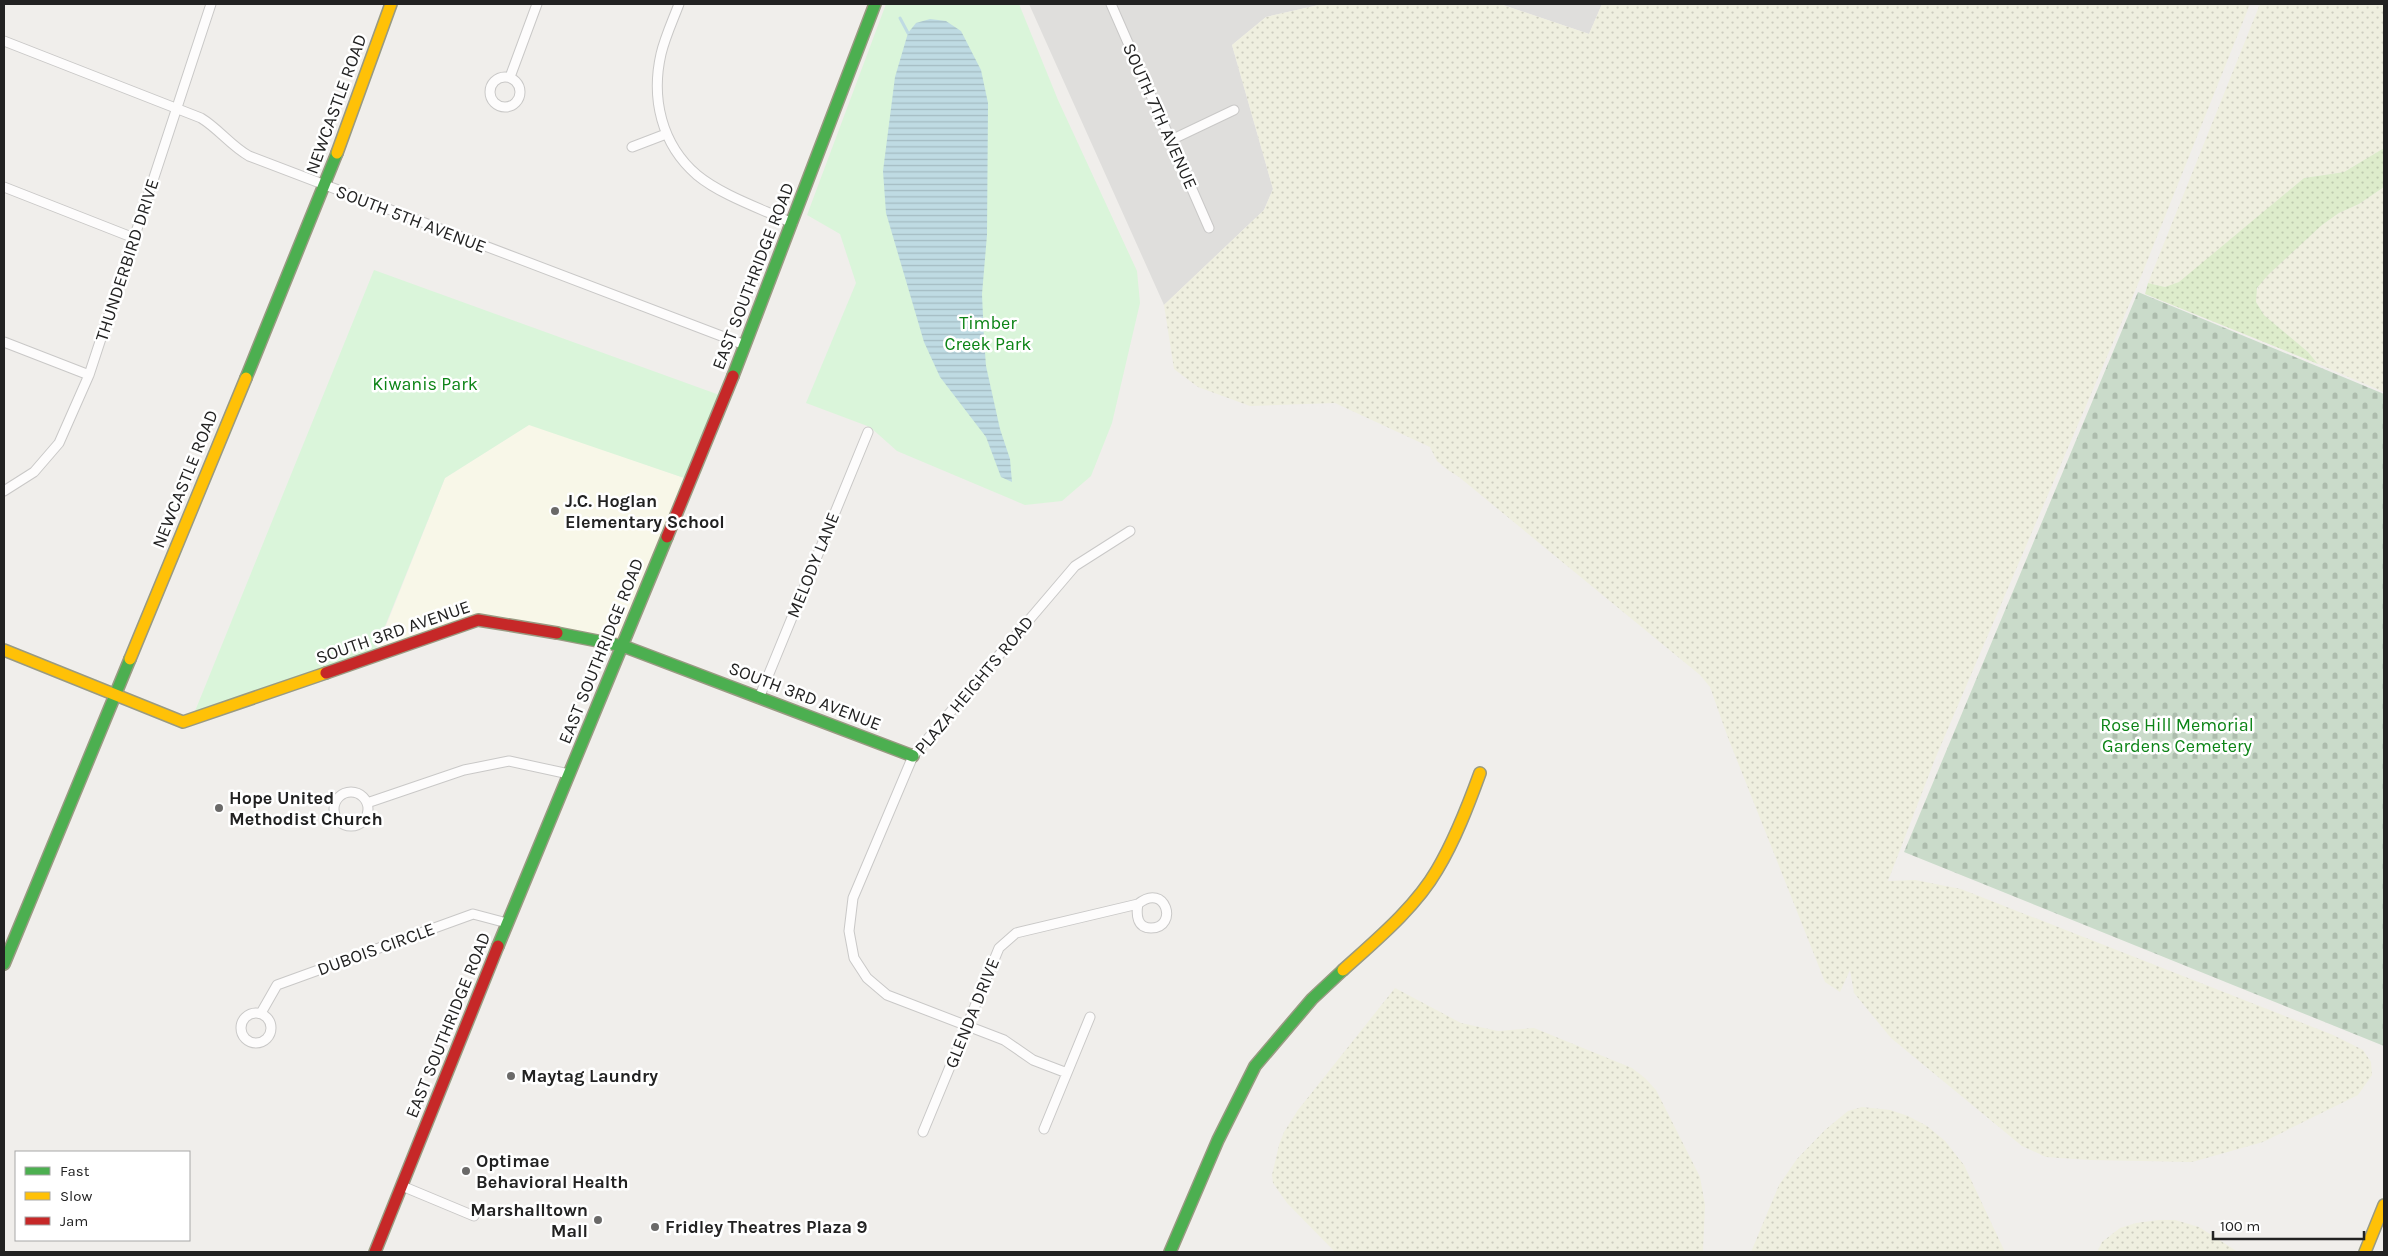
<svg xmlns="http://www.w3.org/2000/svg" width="2388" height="1256" font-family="Karla,sans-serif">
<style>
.residential{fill:#dfdedc}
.education{fill:#f8f7e8}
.farmland{fill:url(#farmland-dots)}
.grass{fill:url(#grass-dots)}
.cemetery{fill:url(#cemetery-stones)}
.park{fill:#daf5da}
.water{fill:url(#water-rules)}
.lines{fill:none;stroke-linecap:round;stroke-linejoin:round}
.stream{stroke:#bfdbe3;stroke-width:3}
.street-casing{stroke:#c9c8c7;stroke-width:11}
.fast-casing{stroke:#999a82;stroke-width:14}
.slow-casing{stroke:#999a82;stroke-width:14}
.jam-casing{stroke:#999a82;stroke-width:14}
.street{stroke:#fdfcfc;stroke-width:9}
.fast{stroke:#4caf50;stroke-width:11}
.slow{stroke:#ffc107;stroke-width:11}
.jam{stroke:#c62828;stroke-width:11}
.poi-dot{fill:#6a6968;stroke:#fff;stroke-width:2}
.labels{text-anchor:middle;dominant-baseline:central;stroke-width:5;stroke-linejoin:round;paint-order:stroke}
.street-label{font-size:18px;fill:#222;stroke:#fff}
.park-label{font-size:18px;fill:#0c8416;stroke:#fff}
.poi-label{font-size:18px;font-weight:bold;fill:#222;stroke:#fff;text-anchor:start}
</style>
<defs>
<pattern id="farmland-dots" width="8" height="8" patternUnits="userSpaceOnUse" patternTransform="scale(1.25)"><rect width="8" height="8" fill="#efefdf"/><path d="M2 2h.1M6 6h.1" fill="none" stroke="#cdcdbf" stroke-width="1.8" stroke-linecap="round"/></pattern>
<pattern id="grass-dots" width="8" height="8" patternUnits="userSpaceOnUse" patternTransform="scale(1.25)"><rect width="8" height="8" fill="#ddeccb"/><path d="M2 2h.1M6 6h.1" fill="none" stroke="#bdcaae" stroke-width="1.8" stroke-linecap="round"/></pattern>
<pattern id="cemetery-stones" width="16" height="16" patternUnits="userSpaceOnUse" patternTransform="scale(1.25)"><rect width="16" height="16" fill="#cadbca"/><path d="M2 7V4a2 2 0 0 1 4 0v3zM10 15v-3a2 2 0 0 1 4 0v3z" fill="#adbcad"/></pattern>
<pattern id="water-rules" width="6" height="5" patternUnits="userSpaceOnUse" patternTransform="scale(1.25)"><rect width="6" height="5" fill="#bfdbe3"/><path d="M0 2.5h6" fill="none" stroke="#a4bcc2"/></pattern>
</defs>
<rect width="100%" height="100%" fill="#f0eeeb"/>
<!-- residential -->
<path class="residential" d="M1029,4H1323L1266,17L1232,45L1273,189L1264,210L1164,305Z
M1500,4H1602L1589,34Z"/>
<!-- education -->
<path class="education" d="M530,424L690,480L623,646L488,620L374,656L445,478Z"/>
<!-- farmland -->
<path class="farmland" d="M1323,4H1500L1589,34L1602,4H2250L2138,284L1935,759L1888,881L1915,880L1961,889L2333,1035L2363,1050L2371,1062L2372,1075L2358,1095L2263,1142L2192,1162L2090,1160L2046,1157L2022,1146L1891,1038L1854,993L1850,970L1840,992L1825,982L1727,735L1710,687L1700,675L1459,477L1448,470L1437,461L1430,447L1335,403L1250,406L1198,387L1174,369L1164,305L1264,210L1273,189L1232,45L1266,17Z
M2260,4H2384V148L2344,172L2304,178L2179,283L2165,287L2148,283Z
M2384,187V392L2318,364L2308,352L2264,315L2256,302L2255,295L2261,281L2322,225L2339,213L2359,204Z
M1395,988L1461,1023L1498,1031L1534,1028L1632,1068L1645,1078L1656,1090L1700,1177L1705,1205L1703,1252H1335L1287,1203L1273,1183L1272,1175L1279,1145L1284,1132L1298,1110Z
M1862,1107L1890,1110L1908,1116L1927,1126L1945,1141L1964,1165L2005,1252H1751L1779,1185L1797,1159L1825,1130L1848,1111Z
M2159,1220H2175L2199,1227L2238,1252H2097L2102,1242L2120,1228L2136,1223Z"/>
<!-- grass -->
<path class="grass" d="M2384,148V187L2359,204L2339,213L2322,225L2268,275L2257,288L2256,302L2264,315L2308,352L2318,364L2145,294L2148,283L2165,287L2179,282L2304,178L2344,172Z"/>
<!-- cemetery -->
<path class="cemetery" d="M2138,292L2384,394V1046L1904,852Z"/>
<!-- park -->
<path class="park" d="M886,4H1019L1058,100L1137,271L1140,303L1112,423L1091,476L1062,501L1025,505L897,451L870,427L806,403L856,283L840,234L807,215Z
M374,270L725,397L690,480L529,425L445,478L373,656L191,721Z"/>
<!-- water -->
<path class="water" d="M930,19L946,21L961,31L981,70L988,103L987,235L982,294L984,339L986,366L1000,429L1010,459L1012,482L1001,477L986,437L940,377L924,342L886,213L883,171L895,77L908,33L916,23Z"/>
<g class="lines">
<!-- stream -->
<path class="stream" d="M900,18L908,33"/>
<defs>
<path id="street" d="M679,4C673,20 665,37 661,54C651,98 661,144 697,175C721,195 762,209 792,223
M1111,4L1209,228
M4,41L201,118C219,129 231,146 249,156L745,345
M490 92a15 15 0 1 1 30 0a15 15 0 1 1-30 0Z
M510,77L537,4
M1171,140L1234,110
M632,147L666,134
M4,187L134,238
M4,342L89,375
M4,491L34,472L59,443L89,375L211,4
M759,698L868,432
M334 809a17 17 0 1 1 34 0a17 17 0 1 1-34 0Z
M367,803L464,770L509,761L569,774
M241 1028a15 15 0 1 1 30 0a15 15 0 1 1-30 0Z
M261,1013L277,985L473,914L507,923
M1067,1073L1033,1060L1004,1040L887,995L867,978L854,958L849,931L853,898L913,756L1075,566L1130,531
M1044,1129L1090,1017
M923,1132L999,948L1016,933L1138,904C1166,881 1179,928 1151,928C1137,928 1136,915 1138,904
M402,1186L474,1216"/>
<path id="fast" d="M733,376L875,4
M246,378L337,153
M557,633L623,646L913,756
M498,946L667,537
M4,964L130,659
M1170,1252L1218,1140L1255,1066L1312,999L1343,970"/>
<path id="slow" d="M337,153L391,4
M4,650L183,722L326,673
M130,659L246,378
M1343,970C1375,941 1415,908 1437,870C1455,840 1468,806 1480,773
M2365,1252L2384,1205"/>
<path id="jam" d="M667,537L733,376
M326,673L478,620L557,633
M375,1252L498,946"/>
</defs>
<!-- street casing -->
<use href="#street" class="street-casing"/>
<!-- fast casing -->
<use href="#fast" class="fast-casing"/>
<!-- slow casing -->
<use href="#slow" class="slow-casing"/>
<!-- jam casing -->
<use href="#jam" class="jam-casing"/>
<!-- street -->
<use href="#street" class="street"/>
<!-- fast -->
<use href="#fast" class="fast"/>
<!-- slow -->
<use href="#slow" class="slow"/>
<!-- jam -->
<use href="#jam" class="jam"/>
</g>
<!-- markers -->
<g class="poi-dot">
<circle cx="555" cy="511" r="5"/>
<circle cx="219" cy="808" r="5"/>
<circle cx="511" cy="1076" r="5"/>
<circle cx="466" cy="1171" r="5"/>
<circle cx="598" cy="1220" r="5"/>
<circle cx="655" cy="1227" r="5"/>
</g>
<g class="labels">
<!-- street labels -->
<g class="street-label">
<text transform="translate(336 104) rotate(-70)">NEWCASTLE ROAD</text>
<text transform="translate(1160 116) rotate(66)">SOUTH 7TH AVENUE</text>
<text transform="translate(411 219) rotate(21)">SOUTH 5TH AVENUE</text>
<text transform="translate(127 260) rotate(-72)">THUNDERBIRD DRIVE</text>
<text transform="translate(753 276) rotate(-69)">EAST SOUTHRIDGE ROAD</text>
<text transform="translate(185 479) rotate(-68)">NEWCASTLE ROAD</text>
<text transform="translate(813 565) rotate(-68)">MELODY LANE</text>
<text transform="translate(393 632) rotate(-19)">SOUTH 3RD AVENUE</text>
<text transform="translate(601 651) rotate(-68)">EAST SOUTHRIDGE ROAD</text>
<text transform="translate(974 685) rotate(-50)">PLAZA HEIGHTS ROAD</text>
<text transform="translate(805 696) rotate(21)">SOUTH 3RD AVENUE</text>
<text transform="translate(376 949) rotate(-20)">DUBOIS CIRCLE</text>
<text transform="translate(972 1013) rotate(-68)">GLENDA DRIVE</text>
<text transform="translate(448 1025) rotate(-68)">EAST SOUTHRIDGE ROAD</text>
</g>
<!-- park labels -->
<g class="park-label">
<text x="988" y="323">Timber<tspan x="988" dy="21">Creek Park</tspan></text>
<text x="425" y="384">Kiwanis Park</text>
<text x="2177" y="725">Rose Hill Memorial<tspan x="2177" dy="21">Gardens Cemetery</tspan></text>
</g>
<!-- poi labels -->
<g class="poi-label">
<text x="565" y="501">J.C. Hoglan<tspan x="565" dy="21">Elementary School</tspan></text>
<text x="229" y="798">Hope United<tspan x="229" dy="21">Methodist Church</tspan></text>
<text x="521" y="1076">Maytag Laundry</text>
<text x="476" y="1161">Optimae<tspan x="476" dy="21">Behavioral Health</tspan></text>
<text x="588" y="1210" text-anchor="end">Marshalltown<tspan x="588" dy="21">Mall</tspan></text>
<text x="665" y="1227">Fridley Theatres Plaza 9</text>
</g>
</g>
<!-- border -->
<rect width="2388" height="1256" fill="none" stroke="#222222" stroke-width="10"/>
<!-- legend -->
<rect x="15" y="1151" width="175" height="90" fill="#ffffff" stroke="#a7a7a7"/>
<rect x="25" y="1167" width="25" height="8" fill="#4caf50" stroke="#a7a7a7"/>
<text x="60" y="1176" font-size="15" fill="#222222">Fast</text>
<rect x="25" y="1192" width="25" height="8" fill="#ffc107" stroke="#a7a7a7"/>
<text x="60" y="1201" font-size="15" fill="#222222">Slow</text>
<rect x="25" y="1217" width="25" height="8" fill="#c62828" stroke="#a7a7a7"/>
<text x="60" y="1226" font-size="15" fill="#222222">Jam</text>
<!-- scale -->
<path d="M2213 1231v8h151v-8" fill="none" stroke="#222222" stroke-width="2.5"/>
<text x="2220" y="1231" font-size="15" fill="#222222" stroke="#ffffff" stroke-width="4" paint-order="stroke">100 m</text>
</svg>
